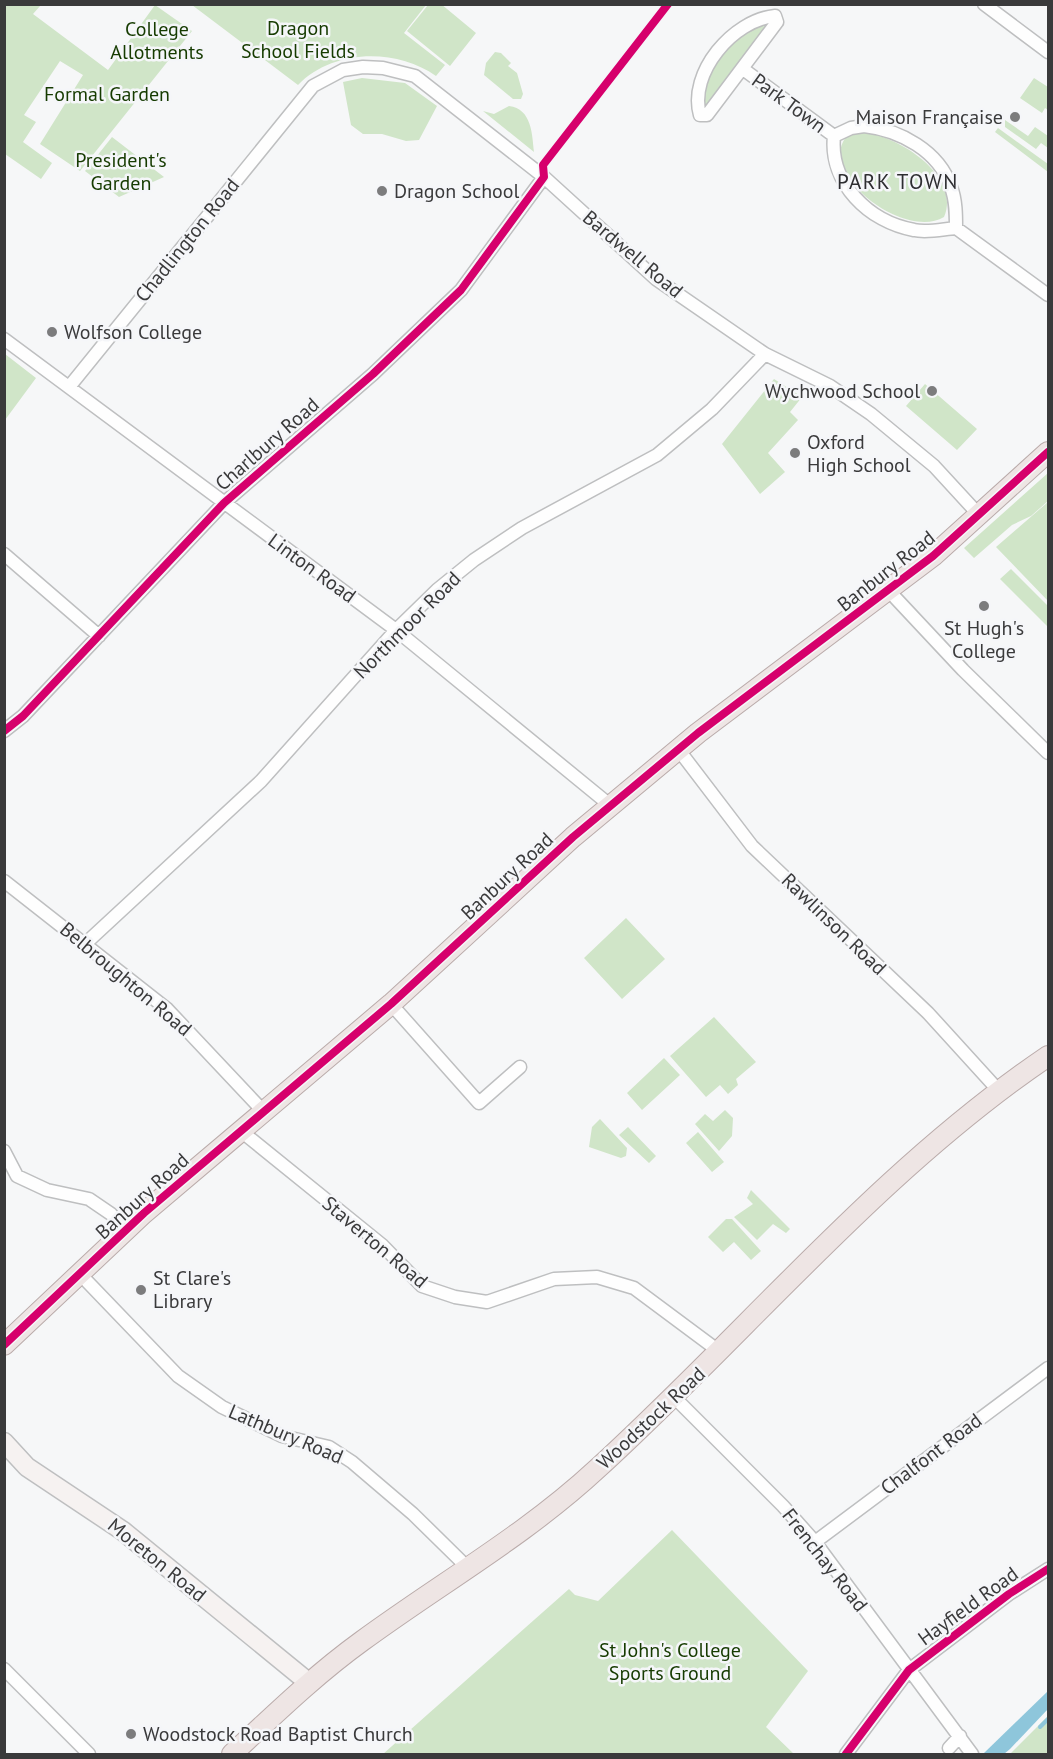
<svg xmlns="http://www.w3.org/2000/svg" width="1053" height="1759" font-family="'PT Sans',sans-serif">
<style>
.green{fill:#d0e5c8}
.water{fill:#8ec6db}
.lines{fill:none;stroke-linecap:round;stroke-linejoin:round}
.stream{stroke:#8ec6db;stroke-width:4}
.street-casing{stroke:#bebfc0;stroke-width:15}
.secondary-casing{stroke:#bebfc0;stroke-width:21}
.primary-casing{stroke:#baabaa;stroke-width:22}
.street{stroke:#fefefe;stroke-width:12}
.secondary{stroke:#f6f2f1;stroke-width:18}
.primary{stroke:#eee5e4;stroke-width:20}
.cycleway-casing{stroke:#f5f6f9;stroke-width:11}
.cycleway{stroke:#d6006c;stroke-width:8}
.poi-dot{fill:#7c7c7d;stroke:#f5f6f9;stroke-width:2}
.labels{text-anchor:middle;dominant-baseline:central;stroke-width:5;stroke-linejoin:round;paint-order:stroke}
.park-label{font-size:20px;fill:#163b00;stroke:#f5f6f9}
.street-label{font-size:20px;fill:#3a3a3b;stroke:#f5f6f9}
.poi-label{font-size:20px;fill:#3a3a3b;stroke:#f5f6f9;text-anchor:start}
.neighbourhood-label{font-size:21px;letter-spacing:1.5px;fill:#2e2e31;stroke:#f5f6f9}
</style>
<rect width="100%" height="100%" fill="#f6f7f8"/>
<!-- green -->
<path class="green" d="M5,4L41,5L33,14L108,70L155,5L192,31L80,171L40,144L83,75L60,61L24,115L36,122L23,142L52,163L41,179L5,154Z
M441,4L476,33L450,66L407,31L428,5Z
M192,5H426L404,33L445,65L436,76C396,48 333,49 298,85Z
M767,20L771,26L709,110L703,108C698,63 732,39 767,20Z
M495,52L501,53L511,63L508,66L517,73L523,94L521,99H513L484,75L486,63Z
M362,78L405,83L437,106L419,140L406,141L382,134H363L351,125L343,82Z
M1034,78L1048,87V110L1045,108L1042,113L1020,98Z
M509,106C532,109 532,134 534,152L483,111L494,114Z
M1005,120L1028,136L1035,127L1048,136V148L1041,143L1036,149L1005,127Z
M998,128L1048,164V172L995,132Z
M860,132C896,134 962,175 944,217C905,241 817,174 846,137Z
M112,137L164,177L119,197L85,171Z
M5,354L36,378L5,420H4Z
M774,379L802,397L790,412L798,420L768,453L785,472L760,494L722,444Z
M925,384L977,429L957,450L906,406Z
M1048,473V501L1031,516L1012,525L974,558L964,548Z
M1048,502V601L996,547Z
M1011,569L1048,606V627L1000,579Z
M626,918L665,959L622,999L584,958Z
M714,1017L756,1062L736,1079L738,1085L728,1094L720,1085L706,1097L670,1056Z
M664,1058L680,1075L642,1110L627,1093Z
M725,1110L733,1118L732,1136L719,1151L695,1124L705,1114L713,1121Z
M600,1119L627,1148L626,1156L621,1158L589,1147L592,1127Z
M628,1127L656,1156L649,1163L619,1135Z
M698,1132L724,1162L712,1172L686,1143Z
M751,1190L790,1229L786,1233L773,1224L757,1240L734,1217L753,1204L747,1198Z
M726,1219H732L761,1251L751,1260L734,1242L723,1252L708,1237Z
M672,1530L808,1671L766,1727L794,1754H383L569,1589L575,1595L598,1601Z
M1048,1716V1754H1010Z"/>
<!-- water -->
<path class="water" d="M1048,1691V1709L1010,1749L1004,1754H983Z"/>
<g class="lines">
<!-- stream -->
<path class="stream" d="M1040,1727L1048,1719"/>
<defs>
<path id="street" d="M984,4L1048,52
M775,16L777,22L707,115H700C688,73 733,20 775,16Z
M743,69L834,136
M864,126C900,130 939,151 951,187C956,200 956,215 956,228C943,229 927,233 914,230C869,222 829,183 834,136L851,128Z
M956,228L1048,295
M4,339L396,630L611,806
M69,387L313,86L343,70L363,67L383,68L415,76L544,177L656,279L765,354L830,386L871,414L934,466L980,516
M4,554L99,636
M889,591L963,670L1048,753
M4,731L23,716L224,503L373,374L461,290L544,177
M678,749L752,846L928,1013L999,1091
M4,881L167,1009L264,1112
M86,943L261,781L396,630L437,590L474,560L522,528L657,455L712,409L765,354
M391,1004L479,1103L520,1067
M241,1131L382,1245L422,1286L455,1297L487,1302L554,1279L597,1277L634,1288L720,1352
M4,1151L17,1176L47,1190L89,1199L111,1214L125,1231
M80,1274L178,1376L222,1407L282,1436L329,1447L352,1462L413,1514L468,1568
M674,1397L783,1506L815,1542L972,1754
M815,1542L1048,1368
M4,1669L89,1754
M949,1748L960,1736
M846,1754L909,1670L1009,1594L1048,1569"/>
<path id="secondary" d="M4,1442L27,1467L123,1531L308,1682"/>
<path id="primary" d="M4,1345L144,1213L391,1004L573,837L698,733L933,556L1048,452
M232,1754C274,1715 315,1675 362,1641C441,1583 526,1535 598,1468C748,1331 879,1171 1048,1056"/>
</defs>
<!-- street casing -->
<use href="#street" class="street-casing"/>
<!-- secondary casing -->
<use href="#secondary" class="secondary-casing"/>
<!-- primary casing -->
<use href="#primary" class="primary-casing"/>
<!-- street -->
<use href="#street" class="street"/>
<!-- secondary -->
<use href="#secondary" class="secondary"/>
<!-- primary -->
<use href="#primary" class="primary"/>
<defs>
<path id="cycleway" d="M4,731L23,716L224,503L373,374L461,290L544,177L543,165L668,4
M4,1345L144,1213L391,1004L573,837L698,733L933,556L1048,452
M846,1754L909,1670L1009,1594L1048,1569"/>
</defs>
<!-- cycleway casing -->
<use href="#cycleway" class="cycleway-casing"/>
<!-- cycleway -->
<use href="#cycleway" class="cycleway"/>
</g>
<!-- markers -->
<g class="poi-dot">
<circle cx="1015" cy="117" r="6"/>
<circle cx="382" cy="191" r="6"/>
<circle cx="52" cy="332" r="6"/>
<circle cx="932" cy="391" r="6"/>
<circle cx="795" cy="453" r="6"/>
<circle cx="984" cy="606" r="6"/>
<circle cx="141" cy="1290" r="6"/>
<circle cx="131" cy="1734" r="6"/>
</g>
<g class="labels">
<!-- park labels -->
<g class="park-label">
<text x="298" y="28">Dragon<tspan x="298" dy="23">School Fields</tspan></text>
<text x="157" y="29">College<tspan x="157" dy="23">Allotments</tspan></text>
<text x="107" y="94">Formal Garden</text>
<text x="121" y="160">President's<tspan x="121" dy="23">Garden</tspan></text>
<text x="670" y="1650">St John's College<tspan x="670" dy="23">Sports Ground</tspan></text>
</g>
<!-- street labels -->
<g class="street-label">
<text transform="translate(789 103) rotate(36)">Park Town</text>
<text transform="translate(187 240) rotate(-51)">Chadlington Road</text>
<text transform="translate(633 254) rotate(40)">Bardwell Road</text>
<text transform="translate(267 444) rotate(-41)">Charlbury Road</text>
<text transform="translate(312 568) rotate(36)">Linton Road</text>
<text transform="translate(886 571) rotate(-38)">Banbury Road</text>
<text transform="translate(407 625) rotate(-45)">Northmoor Road</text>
<text transform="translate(507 876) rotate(-43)">Banbury Road</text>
<text transform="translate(834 924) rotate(44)">Rawlinson Road</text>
<text transform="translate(126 979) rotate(40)">Belbroughton Road</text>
<text transform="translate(142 1196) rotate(-42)">Banbury Road</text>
<text transform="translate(375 1242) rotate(40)">Staverton Road</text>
<text transform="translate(651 1418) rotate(-43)">Woodstock Road</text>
<text transform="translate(286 1434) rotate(23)">Lathbury Road</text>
<text transform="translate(931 1454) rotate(-37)">Chalfont Road</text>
<text transform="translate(157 1560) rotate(39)">Moreton Road</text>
<text transform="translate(825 1560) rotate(52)">Frenchay Road</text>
<text transform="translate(968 1606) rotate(-36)">Hayfield Road</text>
</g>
<!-- poi labels -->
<g class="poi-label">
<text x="1003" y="117" text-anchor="end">Maison Française</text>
<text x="394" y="191">Dragon School</text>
<text x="64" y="332">Wolfson College</text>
<text x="920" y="391" text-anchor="end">Wychwood School</text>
<text x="807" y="442">Oxford<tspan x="807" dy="23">High School</tspan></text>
<text x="984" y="628" text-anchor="middle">St Hugh's<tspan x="984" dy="23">College</tspan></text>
<text x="153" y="1278">St Clare's<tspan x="153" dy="23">Library</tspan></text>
<text x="143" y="1734">Woodstock Road Baptist Church</text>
</g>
<!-- neighbourhood labels -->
<g class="neighbourhood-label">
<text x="898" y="181">PARK TOWN</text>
</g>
</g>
<!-- border -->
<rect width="1053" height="1759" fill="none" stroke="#3a3a3b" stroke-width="12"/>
</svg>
